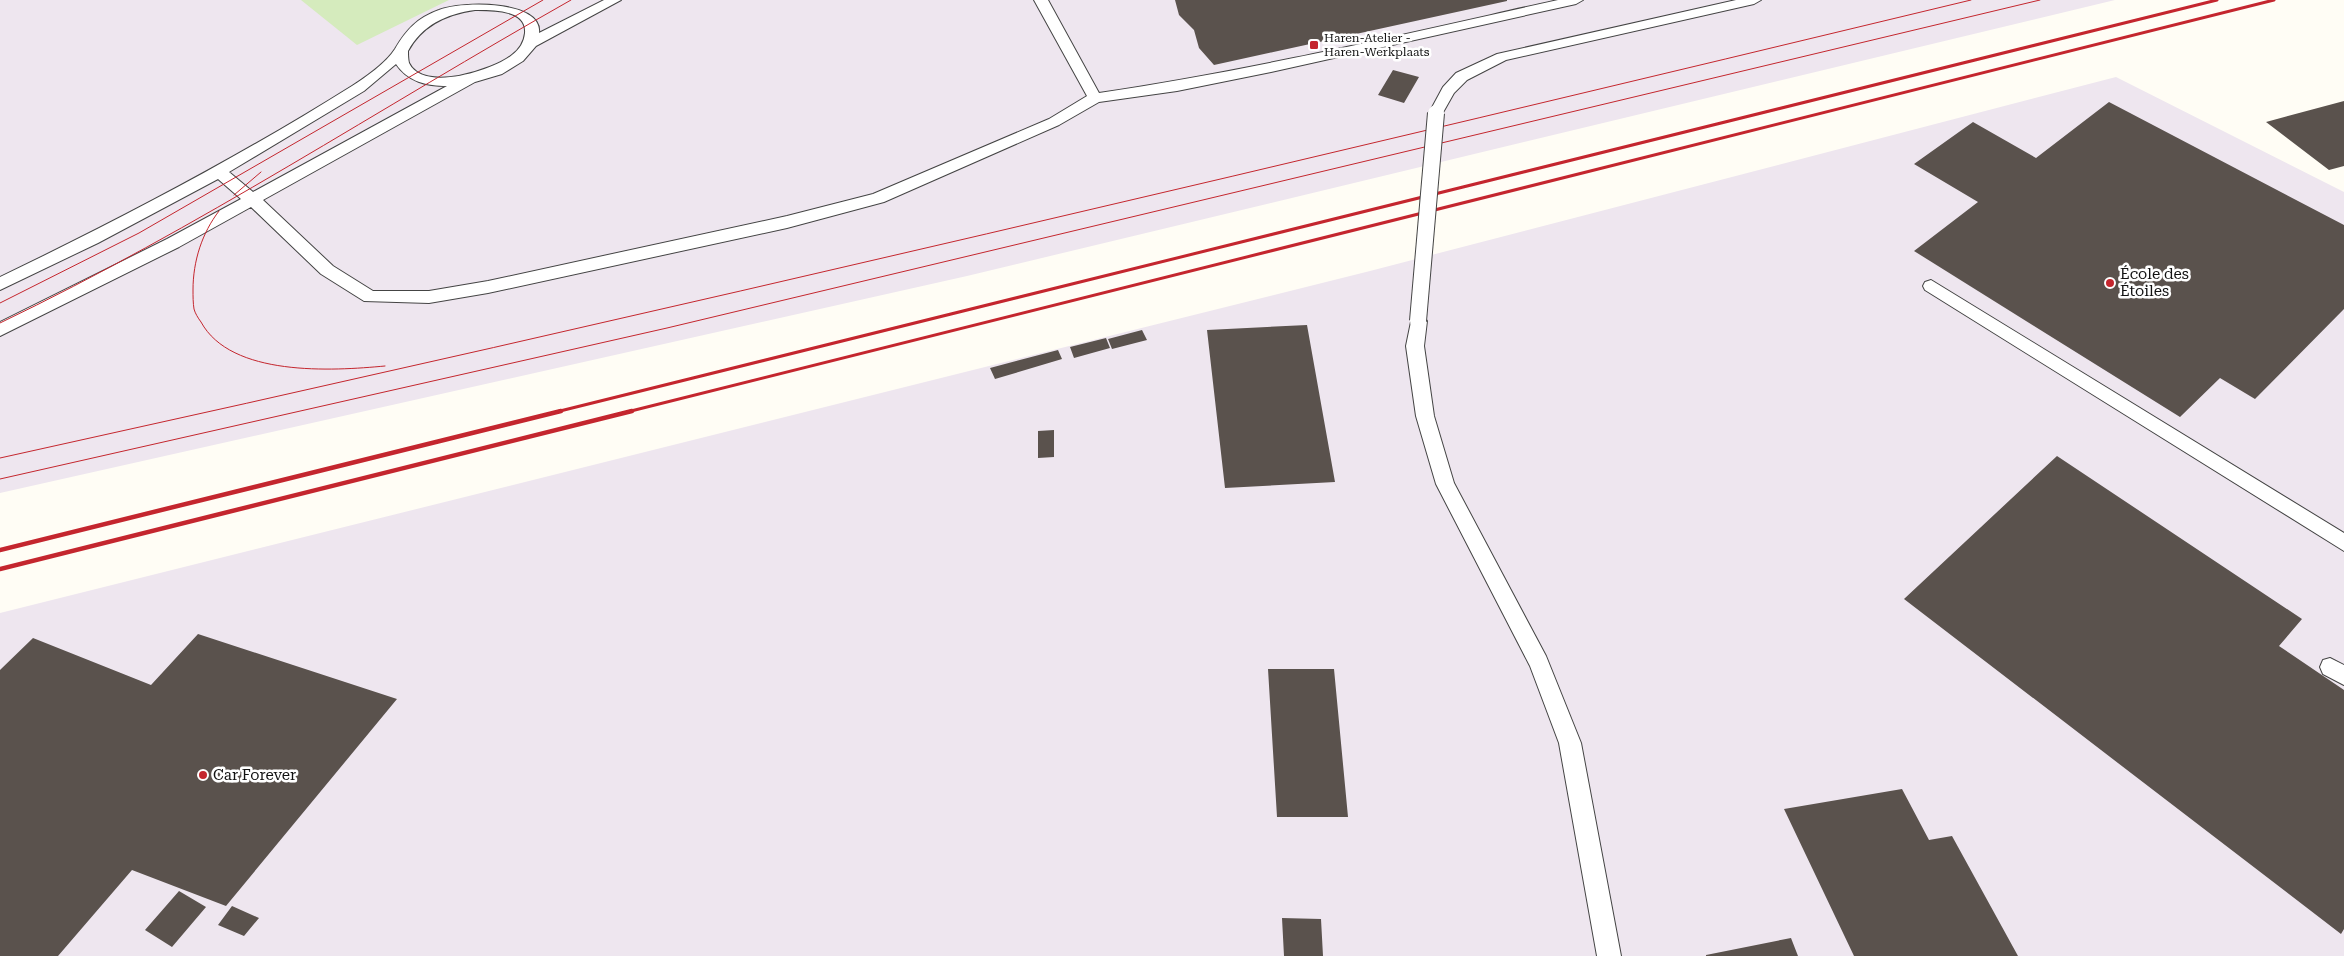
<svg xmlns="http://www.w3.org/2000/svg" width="2344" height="956" font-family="'Roboto Serif',serif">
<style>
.industrial{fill:#eee6ef}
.green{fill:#d5ebbd}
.building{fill:#5a524d}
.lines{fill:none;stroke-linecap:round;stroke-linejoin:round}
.lane-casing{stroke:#444;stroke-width:2}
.lane{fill:#fff;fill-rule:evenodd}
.tram{stroke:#c4262e;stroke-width:1}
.rail-far1{stroke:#c4262e;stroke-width:3}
.rail{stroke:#c4262e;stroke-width:4.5}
.lane-bridge-casing{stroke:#444;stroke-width:18;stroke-linecap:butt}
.lane-bridge{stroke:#fff;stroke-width:16}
.poi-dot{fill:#c4262e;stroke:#fff;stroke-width:2}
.labels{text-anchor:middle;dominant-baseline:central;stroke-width:5;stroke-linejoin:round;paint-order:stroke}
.far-poi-label{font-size:12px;fill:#111;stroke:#fff;text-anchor:start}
.poi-label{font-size:15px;fill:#111;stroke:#fff;text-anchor:start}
</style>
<rect width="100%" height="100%" fill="#fffdf5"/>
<!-- industrial -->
<path class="industrial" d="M0,0H2115L967,276L0,493Z
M2116,77L2344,192V956H0V613L1370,271Z"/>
<!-- green -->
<path class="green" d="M301,0H449L357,45Z"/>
<!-- building -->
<path class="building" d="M1175,0H1507V1L1214,65L1199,48L1194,30L1179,15Z
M1393,70L1419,77L1404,103L1378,95Z
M2344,101V166L2329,170L2266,122Z
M2109,102L2344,225V309L2255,399L2220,378L2180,417L1914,251L1978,202L1914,164L1973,122L2036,158Z
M1307,325L1335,482L1225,488L1207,330Z
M1142,330L1147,340L1112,349L1108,339Z
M1106,338L1110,348L1074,358L1070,347Z
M1058,350L1062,359L995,379L990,368Z
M1054,430V457L1038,458V431Z
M2057,456L2302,619L2279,646L2344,690V929L2341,934L1904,599Z
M198,634L397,699L226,906L132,870L58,956H0V670L33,638L151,685Z
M1268,669H1334L1348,817H1277Z
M1902,789L1929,840L1952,836L2018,956H1854L1784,809Z
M179,891L206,907L172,947L145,930Z
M232,906L259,918L244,936L218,925Z
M1282,918L1321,919L1323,956H1284Z
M1791,938L1798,956H1706V955Z"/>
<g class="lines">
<defs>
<path id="lane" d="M604,0H621L536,46L523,61L502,74L475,82L263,200L333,266L373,291H429L488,281L787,216L873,194L1049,119L1087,96L1034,0H1048L1099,93C1254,70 1405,34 1558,0H1583L1576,4L1271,72L1177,91L1099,102L1059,125L884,202L787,228L488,293L429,303L364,301L321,274L251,207L179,247L0,336V322L167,239L241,199L218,179L98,243L0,290V277C121,219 239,157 352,86C366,77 386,63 395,49C406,30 417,18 439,10C461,1 543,0 539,33ZM475,10C491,10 527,9 525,33C524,42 520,49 512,55C494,70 423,93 409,63C408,59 408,55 408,51C422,25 446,14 475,10ZM396,64C408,82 427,86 447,86L253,192L229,172L364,91Z
M1736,0H1761L1754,4L1506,60L1467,80L1454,93L1441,116L1436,118L1429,113L1443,87L1456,73L1497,54Z
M1931,280L2344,533V551L1925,290L1923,286L1925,282Z
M1418,315L1424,317L1427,321L1424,346L1434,416L1454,483L1546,656L1581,743L1621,956H1597L1559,743L1530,666L1436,484L1416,416L1406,346L1412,317Z
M2330,658L2344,665V685L2323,674L2320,667L2323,660Z"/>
</defs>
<!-- lane casing -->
<use href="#lane" class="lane-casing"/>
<!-- lane -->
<use href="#lane" class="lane"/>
<!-- tram -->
<path class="tram" d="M234,195L261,172
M219,211C202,233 193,261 193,290C193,296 193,303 194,309C195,313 198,318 201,322C231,377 332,371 385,366
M0,303L139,233L543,0
M0,323C198,228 380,108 571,0
M0,458C659,313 1315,158 1971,0
M0,479L667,328L2040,0"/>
<!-- rail-far1 -->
<path class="rail-far1" d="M556,412L2217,0
M627,412L2274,0"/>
<!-- rail -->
<path class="rail" d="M0,550L561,411
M0,569L632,411"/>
<defs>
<path id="lane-bridge" d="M1418,321L1436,113"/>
</defs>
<!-- lane-bridge casing -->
<use href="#lane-bridge" class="lane-bridge-casing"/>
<!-- lane-bridge -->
<use href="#lane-bridge" class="lane-bridge"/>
</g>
<!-- markers -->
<g class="poi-dot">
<rect x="1309" y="40" width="10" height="10" rx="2.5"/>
<circle cx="2110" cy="283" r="5"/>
<circle cx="203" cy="775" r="5"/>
</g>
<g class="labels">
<!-- far-poi labels -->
<g class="far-poi-label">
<text x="1324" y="38">Haren-Atelier -<tspan x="1324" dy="14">Haren-Werkplaats</tspan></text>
</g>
<!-- poi labels -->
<g class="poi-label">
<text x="2120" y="274">École des<tspan x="2120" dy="17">Étoiles</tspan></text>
<text x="213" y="775">Car Forever</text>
</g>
</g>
</svg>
